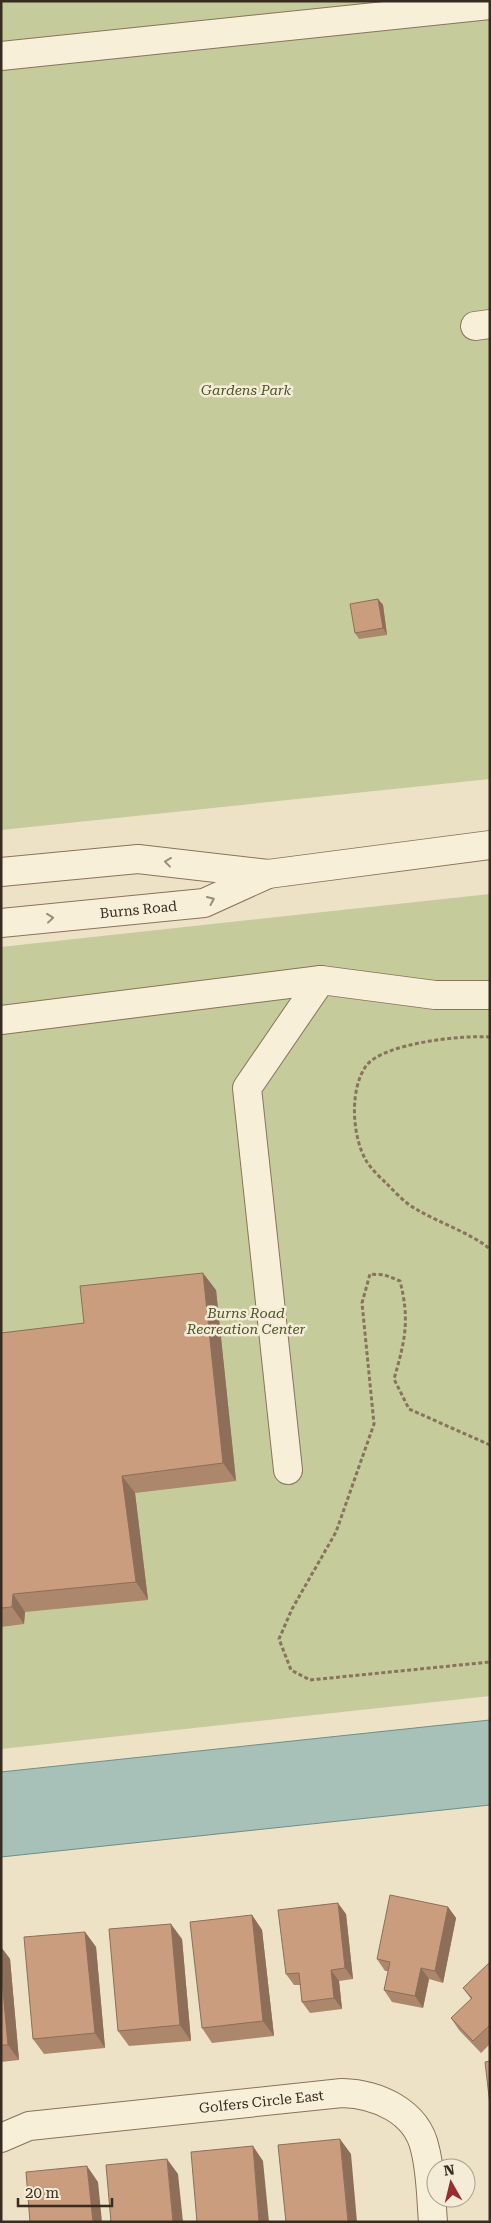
<svg xmlns="http://www.w3.org/2000/svg" width="491" height="2223" font-family="'Roboto Serif',serif">
<style>
.green{fill:#c5cb9a}
.water{fill:#a7c1b9;stroke:#6e8f87}
.lines{fill:none;stroke-linecap:round;stroke-linejoin:round}
.minor-casing{stroke:#88735c;stroke-width:30}
.path{stroke:#88735c;stroke-width:3;stroke-dasharray:4 2.5;stroke-linecap:butt}
.minor{stroke:#f8efd9;stroke-width:28}
.wall{fill:#ad876c}
.shaded-wall{fill:#8d6e58}
.building{fill:#c99d7e;stroke:#8d6e58}
.oneway{stroke:#988e7c}
.labels{text-anchor:middle;dominant-baseline:central;stroke-width:5;stroke-linejoin:round;paint-order:stroke}
.park-label{font-size:14px;font-style:italic;fill:#495427;stroke:#f4ecd6}
.street-label{font-size:14px;fill:#382c20;stroke:#f4ecd6}
</style>
<rect width="100%" height="100%" fill="#ede1c6"/>
<!-- green -->
<path class="green" d="M1,1H490V779L1,830Z
M490,894V1696L1,1749V947Z"/>
<!-- water -->
<path class="water" d="M490,1720V1805L1,1857V1772Z"/>
<g class="lines">
<defs>
<g id="minor">
<path d="M1,56L490,5"/>
<path d="M475,326L490,324"/>
<path d="M1,872L138,859L268,874L490,845"/>
<path id="s1" d="M1,923L204,903L268,874"/>
<path d="M1,1020L321,980L435,995H490"/>
<path d="M288,1470L247,1088L321,980"/>
<path id="s2" d="M1,2138L29,2126L342,2093C377,2094 417,2111 425,2149C431,2172 431,2198 433,2222"/>
</g>
</defs>
<!-- minor casing -->
<use href="#minor" class="minor-casing"/>
<!-- path -->
<path class="path" d="M490,1037C462,1035 383,1043 366,1066C349,1090 352,1138 367,1162C372,1170 381,1178 387,1184C396,1193 406,1204 416,1209C439,1223 469,1232 490,1249
M490,1445L409,1409L394,1379C405,1341 410,1320 400,1281L385,1275L370,1274L362,1303L374,1424L336,1532L292,1609L279,1639L291,1670L310,1680L490,1662"/>
<!-- minor -->
<use href="#minor" class="minor"/>
</g>
<!-- wall -->
<path class="wall" d="M378,599L383,605L387,635L359,639L355,633Z
M216,1290L236,1481L135,1493L148,1600L25,1612L24,1624L1,1627V1333L84,1323Z
M448,1907L456,1918L443,1983L429,1979L423,2008L392,2002L384,1990L388,1971H385L377,1959Z
M346,1914L353,1979L339,1981L342,2009L310,2013L302,2002L301,1985H294L286,1974Z
M252,1915L262,1930L274,2036L212,2043L202,2028Z
M85,1932L96,1947L105,2048L44,2054L33,2039Z
M182,1939L191,2041L129,2046L118,2031Z
M1,1947L10,1959L19,2060L1,2062Z
M490,1962V2044L481,2053L459,2030L451,2018L471,1999L463,1988Z"/>
<!-- shaded-wall -->
<path class="shaded-wall" d="M378,599L383,605L387,635L383,628Z
M203,1273L216,1290L236,1481L223,1463Z
M122,1476L135,1493L148,1600L136,1582Z
M13,1594L25,1612L24,1624L12,1607Z
M338,1903L346,1914L353,1979L345,1968Z
M448,1907L456,1918L443,1983L435,1971Z
M252,1915L262,1930L274,2036L263,2021Z
M171,1924L182,1939L191,2041L180,2025Z
M85,1932L96,1947L105,2048L95,2033Z
M1,1947L10,1959L19,2060L8,2045L1,1969Z
M421,1968L429,1979L423,2008L415,1996Z
M331,1970L339,1981L342,2009L334,1998Z
M340,2139L351,2154L357,2222H348Z
M253,2146L263,2161L269,2222H259Z
M167,2159L178,2174L183,2222H173Z
M87,2166L98,2182L102,2222H93Z"/>
<!-- building -->
<path class="building" d="M378,599L383,628L355,633L350,604Z
M203,1273L223,1463L122,1476L136,1582L13,1594L12,1607L1,1608V1333L84,1323L80,1286Z
M390,1895L448,1907L435,1971L421,1968L415,1996L384,1990L390,1962L377,1959Z
M338,1903L345,1968L331,1970L334,1998L302,2002L299,1973L286,1974L278,1910Z
M252,1915L263,2021L202,2028L190,1922Z
M171,1924L180,2025L118,2031L109,1929Z
M85,1932L95,2033L33,2039L24,1937Z
M490,1962V2025L473,2041L451,2018L472,1998L463,1988Z
M1,1969L8,2045H1Z
M490,2061V2105L485,2062Z
M340,2139L348,2222H286L278,2145Z
M253,2146L259,2222H197L191,2152Z
M167,2159L173,2222H111L106,2165Z
M87,2166L93,2222H30L26,2172Z"/>
<!-- one-way arrows -->
<defs><path id="oneway-chevron" d="M-2-3.5L2.5 0L-2 3.5" fill="none" stroke-width="1.6" stroke-linecap="round" stroke-linejoin="round" transform="scale(1.25)"/></defs>
<g class="oneway">
<use href="#oneway-chevron" transform="translate(168 862) rotate(-173)"/>
<use href="#oneway-chevron" transform="translate(211 900) rotate(-24)"/>
<use href="#oneway-chevron" transform="translate(50 918) rotate(-6)"/>
</g>
<g class="labels">
<!-- park labels -->
<g class="park-label">
<text x="246" y="390">Gardens Park</text>
<text x="246" y="1313">Burns Road<tspan x="246" dy="16">Recreation Center</tspan></text>
</g>
<!-- street labels -->
<g class="street-label">
<text stroke="none"><textPath href="#s1" startOffset="138">Burns Road</textPath></text>
<text stroke="none"><textPath href="#s2" startOffset="264">Golfers Circle East</textPath></text>
</g>
</g>
<!-- border -->
<rect width="491" height="2223" fill="none" stroke="#382c20" stroke-width="5"/>
<!-- north arrow -->
<g transform="translate(451 2183) rotate(352)"><circle r="24" fill="#f4ecd6" stroke="#a99f8d"/>
<path d="M0-4L9 19L0 12L-9 19Z" fill="#952f2f"/>
<text y="-8" font-size="14" font-weight="bold" text-anchor="middle" fill="#382c20">N</text>
</g>
<!-- scale -->
<path d="M18 2198v8h94v-8" fill="none" stroke="#382c20" stroke-width="2.5"/>
<text x="25" y="2198" font-size="15" fill="#382c20" stroke="#f4ecd6" stroke-width="4" paint-order="stroke">20 m</text>
</svg>
